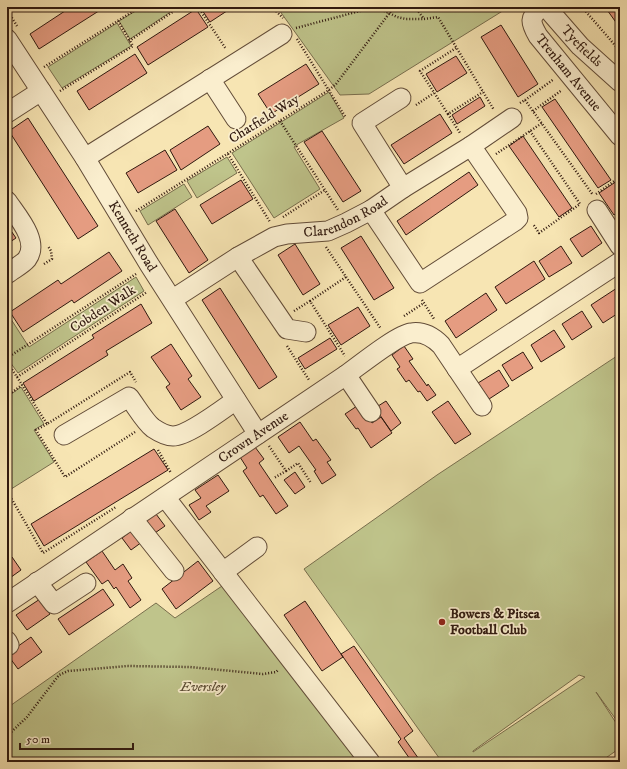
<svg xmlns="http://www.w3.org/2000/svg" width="627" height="769" font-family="'IM FELL DW Pica',serif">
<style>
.green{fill:#bfc48b;stroke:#786e4d;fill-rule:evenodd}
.building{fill:#e59c81;stroke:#30190f}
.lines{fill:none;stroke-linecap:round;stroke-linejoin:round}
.minor-casing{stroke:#624c38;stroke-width:21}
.path{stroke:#30190f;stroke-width:2.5;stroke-dasharray:1 2;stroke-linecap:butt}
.minor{stroke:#faeece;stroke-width:19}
.poi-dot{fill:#8f2418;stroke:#faeece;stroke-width:1.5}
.labels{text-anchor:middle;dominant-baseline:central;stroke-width:3.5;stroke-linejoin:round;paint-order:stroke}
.street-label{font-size:14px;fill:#30190f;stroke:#faeece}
.poi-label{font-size:14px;font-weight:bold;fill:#30190f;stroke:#faeece;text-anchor:start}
.park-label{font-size:14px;font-style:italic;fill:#5b4c34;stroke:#faeece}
</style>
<rect width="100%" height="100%" fill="#f7e5b3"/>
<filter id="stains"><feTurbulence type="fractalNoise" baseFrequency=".005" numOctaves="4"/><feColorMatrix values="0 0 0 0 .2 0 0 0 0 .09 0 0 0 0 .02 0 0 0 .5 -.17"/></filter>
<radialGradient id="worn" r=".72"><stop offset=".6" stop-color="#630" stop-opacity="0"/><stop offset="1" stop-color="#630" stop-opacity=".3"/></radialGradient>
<!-- green -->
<path class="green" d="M142,7H178L130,39L119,21Z
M277,7H509L369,94L340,95Z
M117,23L131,46L62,88L48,67Z
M329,92L344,118L298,144L294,147L320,189L274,218L232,153Z
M227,157L237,173L197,198L187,181Z
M184,184L192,197L148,225L140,211Z
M136,277L144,291L18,373L7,358V313L29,347Z
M620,354V725L596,692L620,729V748L600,762H462L461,760L458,762H442L304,569L437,475ZM579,675L585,677L473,752V751Z
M21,387L44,424L34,430L54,462L8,491L7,489V397Z
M222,586L360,762H7V708L156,603L175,618Z"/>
<!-- building -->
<path class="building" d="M71,7H105L39,49L30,34Z
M200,7H233L210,22Z
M605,7H620V28Z
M196,9L208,27L148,65L137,47Z
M501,25L538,84L518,97L481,37Z
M135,54L147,73L89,110L77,91Z
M456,56L467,73L437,92L426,74Z
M306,64L319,84L271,114L258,94Z
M480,97L485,106L457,124L452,115Z
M555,99L611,180L598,188L542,107Z
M440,114L452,133L404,164L391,145Z
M28,118L98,226L78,239L9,131Z
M208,126L220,144L181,170L170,150Z
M322,131L361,191L343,202L304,142Z
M523,136L572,208L559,217L509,146Z
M165,150L177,170L138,193L126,173Z
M469,172L478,185L406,235L397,221Z
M241,180L253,199L212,224L200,205Z
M617,181L620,186V211L614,215L599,193Z
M175,209L208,260L189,273L156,221Z
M7,225L16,238L7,244Z
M591,226L602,243L582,257L570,239Z
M361,236L394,288L374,300L341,248Z
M295,244L320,284L303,295L278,255Z
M561,246L572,263L549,277L539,261Z
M109,252L122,271L74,303L72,300L23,332L10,312L58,280L61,284Z
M534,261L545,279L506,304L495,287Z
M620,286V312L603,323L591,305Z
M220,288L277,377L259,389L202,300Z
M486,293L497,310L456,338L445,321Z
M141,304L152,323L106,351L108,355L34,401L23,383L94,338L92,335Z
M358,307L370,326L341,345L328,325Z
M582,311L592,327L572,340L562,324Z
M554,330L565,347L541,362L531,345Z
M330,338L337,349L305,369L298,358Z
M171,344L192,376L188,379L201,397L181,410L166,387L170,384L151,357Z
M404,346L413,359L409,361L427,386L428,384L436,395L427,401L420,391L418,392L409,380L406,382L397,369L400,367L392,355Z
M523,352L533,368L512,381L502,365Z
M499,370L509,386L489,399L478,383Z
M386,401L401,423L391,431L375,408Z
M448,401L471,434L455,444L432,412Z
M360,404L372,423L381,417L392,433L371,448L358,428L356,429L345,414Z
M300,422L313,441L316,439L331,460L327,462L336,475L322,484L314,471L316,470L299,446L289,453L278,437Z
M255,447L264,459L259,463L288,506L276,514L263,495L260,497L243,471L247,468L240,457Z
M154,449L168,470L44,546L31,524Z
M295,472L305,487L295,494L284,480Z
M218,475L229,491L206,506L211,512L199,520L189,505L201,498L195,490Z
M156,514L165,526L152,535L143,523Z
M134,529L142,542L131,550L122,538Z
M102,551L115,570L123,564L132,578L128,581L141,600L130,608L116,587L114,589L108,580L102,584L86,562Z
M7,555L9,558L12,557L21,570L7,580Z
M198,561L213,581L176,609L162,589Z
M103,589L114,605L69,635L58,619Z
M40,599L50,614L27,630L16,615Z
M305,601L343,657L322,671L284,615Z
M31,637L42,652L18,669L7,654Z
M354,646L413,731L404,738L421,762H412L398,742L401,739L341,654Z"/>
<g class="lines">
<defs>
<g id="minor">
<path id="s1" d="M541,7C529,18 530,22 538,36L620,136"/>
<path id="s2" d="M546,7L580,46L620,82"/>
<path id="s3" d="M7,39L85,158L149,264L258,434"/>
<path d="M210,79L236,119"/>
<path d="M401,98L362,123L403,188"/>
<path d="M7,113L41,91"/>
<path d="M85,158L282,34"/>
<path d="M7,201C17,216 40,241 27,259C22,265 13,269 7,274"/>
<path d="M371,210L420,283L515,221L518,218L517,213L471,146"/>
<path d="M597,210L620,246"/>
<path d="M238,257L287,329L306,332"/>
<path id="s4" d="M173,299L238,257L274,237L287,234L328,231L346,223L371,210L403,188L471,146L512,118"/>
<path d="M457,369L620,262"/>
<path d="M346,375L371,412"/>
<path d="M64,435L129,397C136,406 145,422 153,428C159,432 166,436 173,436C188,436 223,409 236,400"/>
<path d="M165,497L370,762"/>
<path d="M132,518L174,571"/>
<path d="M223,572L257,547"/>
<path d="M37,582L54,604L86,583"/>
<path id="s5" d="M7,603L346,375C360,365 397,335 411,333C423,331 432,336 441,345L482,406"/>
<path d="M7,641L9,645"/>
</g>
</defs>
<!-- minor casing -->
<use href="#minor" class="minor-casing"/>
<!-- path -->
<path class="path" d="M198,7L226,49
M272,7L283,18
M415,7L424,19L438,17L494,110
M582,7L620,51
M366,9L385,11L397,17L406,19H424
M7,10L17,26
M296,28L375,7
M297,39L346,118
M129,41L180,7
M456,48L420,71L448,114L483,92
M44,67L140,7
M60,91L133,46L118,21
M525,100L554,79
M520,103L525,100L593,195
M416,105L434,93
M533,111L562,90
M448,114L460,133
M280,121L338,210
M530,131L580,204L539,233L533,224
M616,152L620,157
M228,154L270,222
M496,154L542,123
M596,194L620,177
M136,211L329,90L336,84L394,7
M283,217L325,190
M326,247L381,329
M44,264L52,259L51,251L48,246
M422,300L434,319
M310,301L346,277
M294,311L310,301L345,356
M404,316L424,303
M287,346L309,380
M7,358L136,274
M7,362L17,377L147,292
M17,377L47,424L130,372L136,382
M7,396L22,385
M47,424L36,430L65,477L135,432
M269,446L286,471L274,478
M158,450L171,473
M286,471L298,463L311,483
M7,491L43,553L116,507
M7,736L27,717L59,675L68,671L127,666L190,667L263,674L276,672L278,670"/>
<!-- minor -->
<use href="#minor" class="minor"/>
</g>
<!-- markers -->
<circle class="poi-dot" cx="442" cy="622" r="4"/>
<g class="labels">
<!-- street labels -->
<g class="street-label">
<text stroke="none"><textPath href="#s2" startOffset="53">Tyefields</textPath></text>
<text stroke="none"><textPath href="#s1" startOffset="81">Trenham Avenue</textPath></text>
<text transform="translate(264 119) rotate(-32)">Chatfield Way</text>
<text stroke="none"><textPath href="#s4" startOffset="194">Clarendon Road</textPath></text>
<text stroke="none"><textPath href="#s3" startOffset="234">Kenneth Road</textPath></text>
<text transform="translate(103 309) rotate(-33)">Cobden Walk</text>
<text stroke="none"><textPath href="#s5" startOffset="297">Crown Avenue</textPath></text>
</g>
<!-- poi labels -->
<g class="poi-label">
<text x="450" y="614">Bowers &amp; Pitsea<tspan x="450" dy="16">Football Club</tspan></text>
</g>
<!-- park labels -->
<g class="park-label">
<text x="203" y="687">Eversley</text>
</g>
</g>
<!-- margin -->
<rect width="627" height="769" fill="none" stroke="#f7e5b3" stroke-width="24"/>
<rect x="8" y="8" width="611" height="753" fill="none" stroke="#30190f" stroke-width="2"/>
<rect x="12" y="12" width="603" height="745" fill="none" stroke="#30190f"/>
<!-- scale -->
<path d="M20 743v6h113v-6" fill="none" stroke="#30190f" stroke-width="2"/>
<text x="26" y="743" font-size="12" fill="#30190f" stroke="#faeece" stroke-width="3" paint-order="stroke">50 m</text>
<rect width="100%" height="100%" filter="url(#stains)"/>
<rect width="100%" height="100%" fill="url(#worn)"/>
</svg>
